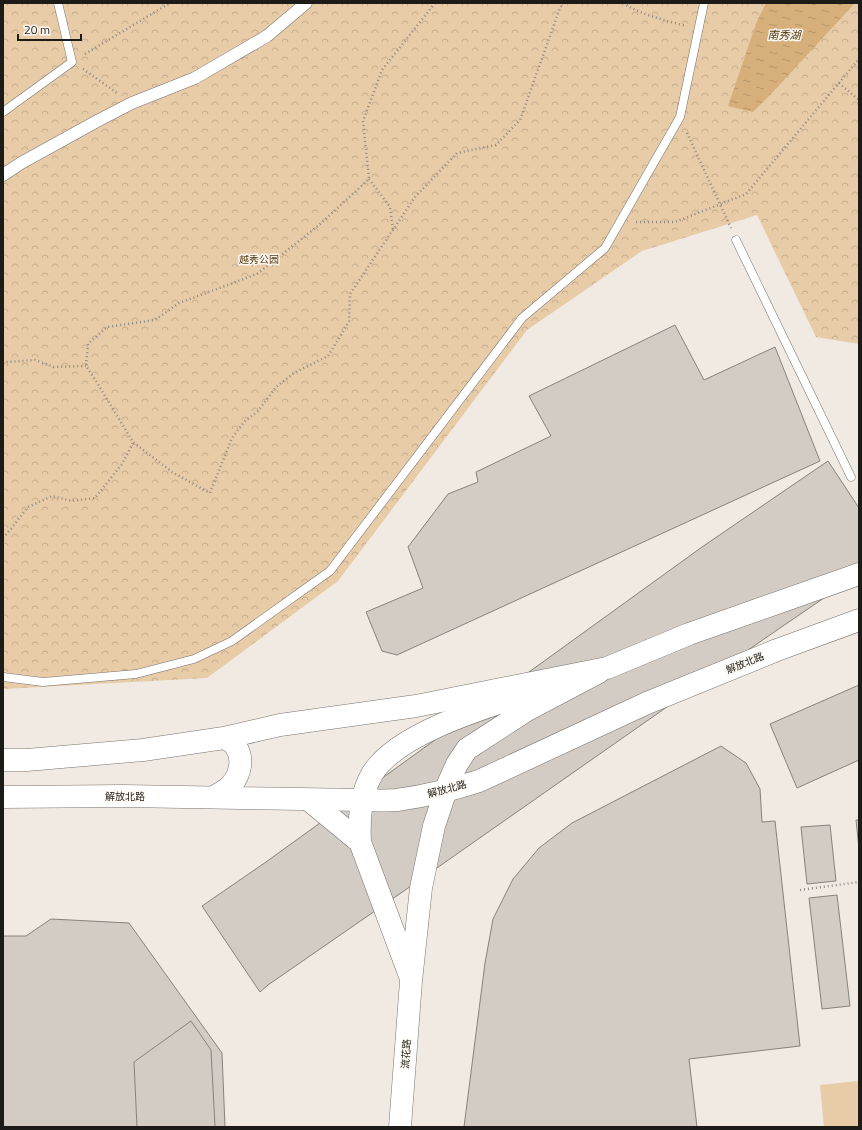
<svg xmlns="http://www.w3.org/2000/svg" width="862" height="1130" font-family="'Titillium Web','Noto Sans SC',sans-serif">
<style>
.park{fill:url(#park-crowns)}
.pitch{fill:#e8cba7}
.water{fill:url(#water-ripples)}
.building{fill:#d2ccc5;stroke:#87827c}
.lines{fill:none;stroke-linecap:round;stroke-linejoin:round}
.service-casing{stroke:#78736d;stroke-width:9}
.pedestrian-casing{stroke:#78736d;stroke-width:13}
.secondary-casing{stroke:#78736d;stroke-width:23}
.primary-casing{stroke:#78736d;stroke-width:23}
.path{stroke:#8d8984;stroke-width:2.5;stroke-dasharray:1 3;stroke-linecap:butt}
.service{stroke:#fff;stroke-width:8}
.pedestrian{stroke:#fff;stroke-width:12}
.secondary{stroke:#fff;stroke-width:22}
.primary{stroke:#fff;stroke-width:22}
.labels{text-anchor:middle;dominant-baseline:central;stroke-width:3;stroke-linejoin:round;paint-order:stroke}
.park-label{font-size:10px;fill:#553a10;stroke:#fdf8f1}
.street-label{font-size:10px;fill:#1d1b18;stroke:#fdf8f1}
.water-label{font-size:11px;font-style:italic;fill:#53380d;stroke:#fdf8f1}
</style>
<defs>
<pattern id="park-crowns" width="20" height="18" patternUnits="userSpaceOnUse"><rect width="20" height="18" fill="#e8cba7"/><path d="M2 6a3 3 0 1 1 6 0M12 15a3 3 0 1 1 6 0" fill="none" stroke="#c7ae8f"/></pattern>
<pattern id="water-ripples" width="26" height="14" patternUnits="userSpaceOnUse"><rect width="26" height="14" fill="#d6af7a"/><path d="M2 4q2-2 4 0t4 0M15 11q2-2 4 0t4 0" fill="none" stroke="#b79669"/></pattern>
</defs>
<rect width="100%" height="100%" fill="#f0eae3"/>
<!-- park -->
<path class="park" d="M3,3H859V344L816,337L757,215L642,251L527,330L338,581L207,678L3,689Z"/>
<!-- pitch -->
<path class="pitch" d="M859,1081V1127H824L820,1085Z"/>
<!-- water -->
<path class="water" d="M766,3H855L772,93L753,112L728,106L757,21Z"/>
<!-- building -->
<path class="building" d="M675,325L704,380L775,347L820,461L397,655L382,651L366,612L423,588L408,547L448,494L478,482L476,472L551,436L529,396Z
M828,461L859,508V574L764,639L424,877L268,985L260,992L202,906L266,862L702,547Z
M859,685V760L797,788L770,724Z
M721,746L746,763L760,789L762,822L775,821L800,1046L689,1059L697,1127H464L485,963L493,919L513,879L539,848L572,823Z
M856,820H859V849Z
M830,825L836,881L807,884L801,827Z
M837,895L850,1006L822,1009L809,898Z
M51,919L129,923L222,1053L225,1127H3V936H26Z
M191,1021L211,1050L215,1127H137L134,1062Z"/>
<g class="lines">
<defs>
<path id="service" d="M3,112L72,62L58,3
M736,240L851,477
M3,677L43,682L136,674L194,659L232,641L330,571L522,318L605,248L680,117L704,3"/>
<path id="pedestrian" d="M3,175L21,163L99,120L132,103L195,78L267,36L306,3"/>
<path id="secondary" d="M309,800L360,842
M410,976L360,842C359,819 360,795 372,774C399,730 500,703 548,687
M400,1127L411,981L421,888L434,826L448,784L457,764L467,749L527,710L599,672"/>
<path id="primary" d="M3,760H27L143,750L224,738L280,725L416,706L607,668L689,634L859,574
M3,797L124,796L362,800C373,800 385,801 397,800C425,796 452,790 479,781L647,703L777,650L859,620
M214,797C218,794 223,792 227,789C239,779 245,761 236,747C234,743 228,740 224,738"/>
</defs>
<!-- service casing -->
<use href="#service" class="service-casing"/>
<!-- pedestrian casing -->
<use href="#pedestrian" class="pedestrian-casing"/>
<!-- secondary casing -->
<use href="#secondary" class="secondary-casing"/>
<!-- primary casing -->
<use href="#primary" class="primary-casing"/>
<!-- path -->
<path class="path" d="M435,3L382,70L363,121L369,179L318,226L257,274L179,303L155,320L107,327L88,344L86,366L96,381L133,442L172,472L210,493L232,438L244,422L258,411L276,387L294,373L328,356L341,335L349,321L350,294L415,197L457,153L496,145L520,120L560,8L563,3
M623,3C642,15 664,20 686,26
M85,54L170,3
M83,69L117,93
M839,83L859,100
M687,133L731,228
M369,179L390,207L393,229
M636,222H675L746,194L859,59
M3,364L7,362L35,360L54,367L86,366
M3,538L10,530L28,507L52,496L72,501L95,498L122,464L133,443
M800,890L859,882"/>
<!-- service -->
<use href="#service" class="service"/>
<!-- pedestrian -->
<use href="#pedestrian" class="pedestrian"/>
<!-- secondary -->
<use href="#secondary" class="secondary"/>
<!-- primary -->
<use href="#primary" class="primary"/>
</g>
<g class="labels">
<!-- park labels -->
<g class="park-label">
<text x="259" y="259">越秀公园</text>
</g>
<!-- street labels -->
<g class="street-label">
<text transform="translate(745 663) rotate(-22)">解放北路</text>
<text transform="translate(447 789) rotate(-15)">解放北路</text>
<text x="125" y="796">解放北路</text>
<text transform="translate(406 1054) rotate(-86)">流花路</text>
</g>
<!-- water labels -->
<g class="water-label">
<text x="784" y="35">南秀湖</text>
</g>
</g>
<!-- border -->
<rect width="862" height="1130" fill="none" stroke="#1d1b18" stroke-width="8"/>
<!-- scale -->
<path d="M18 34v6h63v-6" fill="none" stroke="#1d1b18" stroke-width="2"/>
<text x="24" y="34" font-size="12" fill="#1d1b18" stroke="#fdf8f1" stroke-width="3" paint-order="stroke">20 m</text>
</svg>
